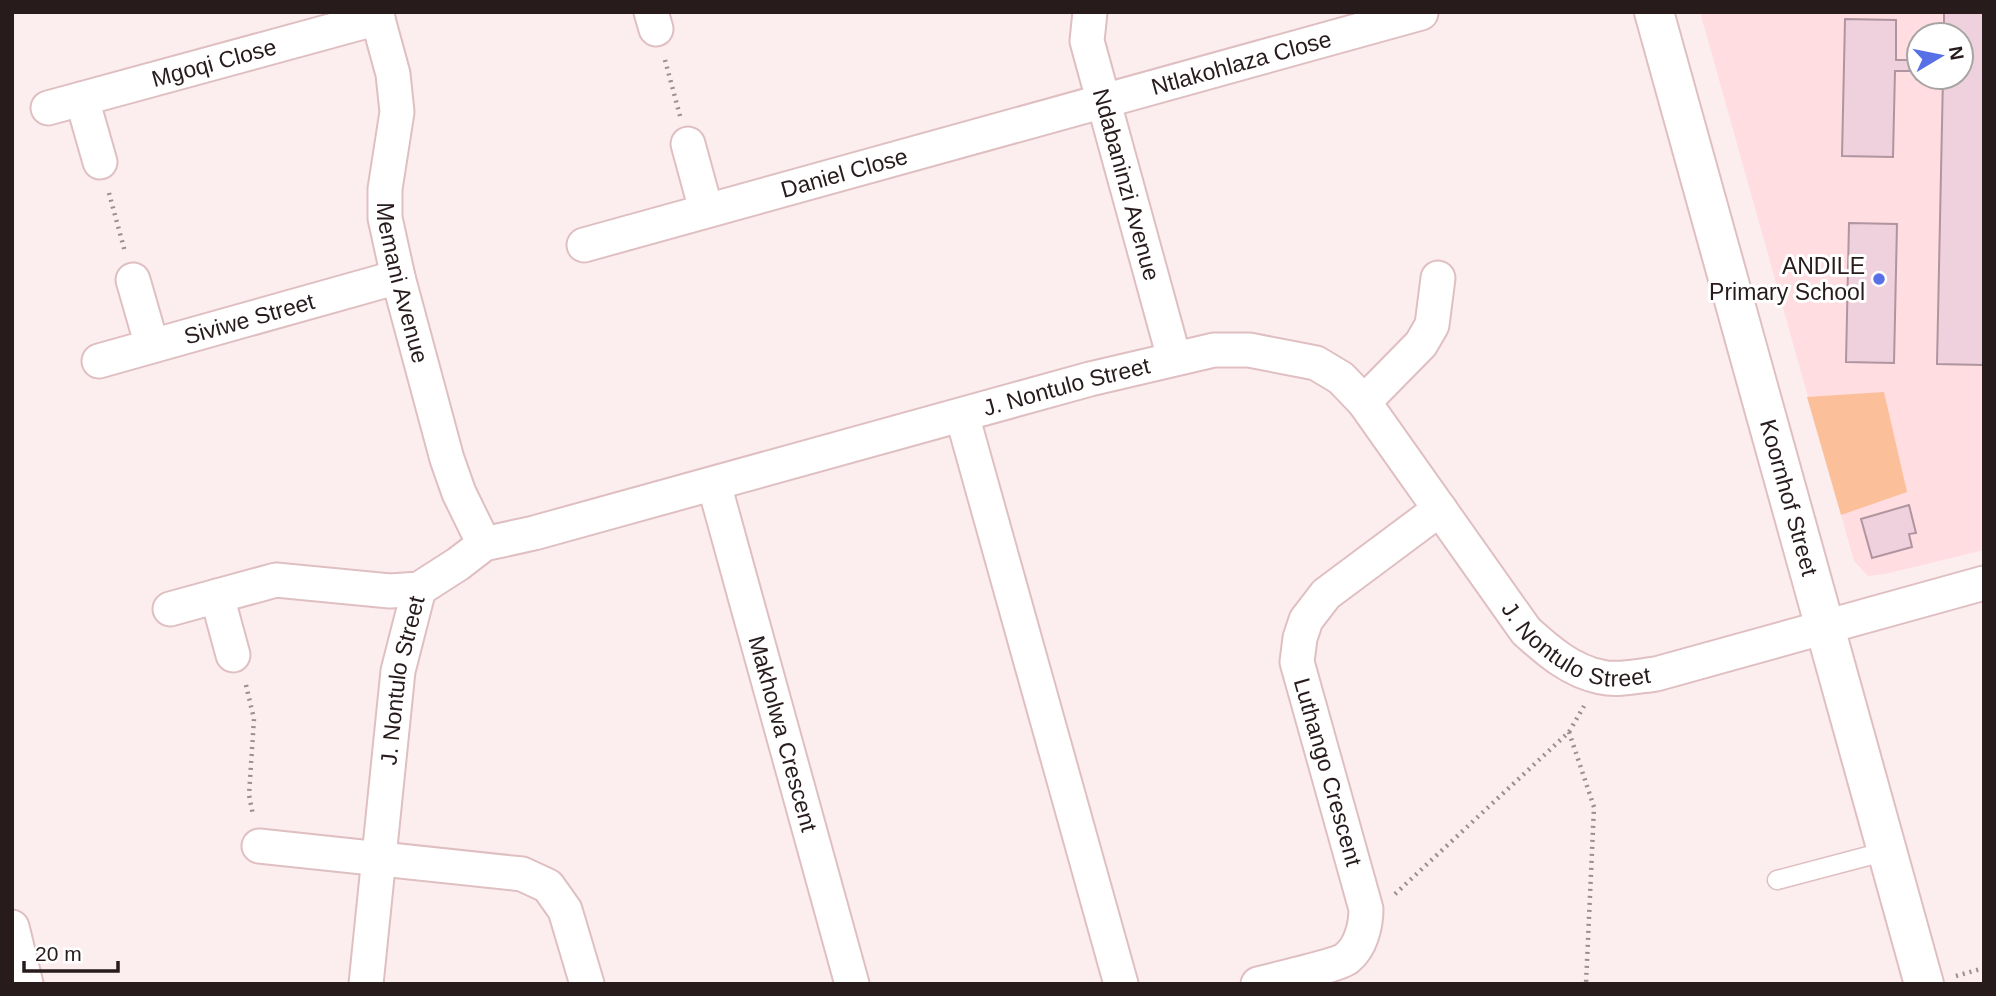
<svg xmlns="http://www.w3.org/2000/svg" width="1996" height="996" font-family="Helvetica,sans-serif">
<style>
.built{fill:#ffdde0;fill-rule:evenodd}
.green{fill:#fbbf9a}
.building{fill:#efd1dd;stroke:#b0949f;stroke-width:2}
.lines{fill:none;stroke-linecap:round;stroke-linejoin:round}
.service-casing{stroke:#dfbfc1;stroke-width:21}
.minor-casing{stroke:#dfbfc1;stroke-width:37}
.tertiary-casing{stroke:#dfbfc1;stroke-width:42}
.path{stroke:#9b8e8f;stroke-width:4.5;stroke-dasharray:2 5;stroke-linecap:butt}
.service{stroke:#fff;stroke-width:18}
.minor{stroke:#fff;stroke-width:33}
.tertiary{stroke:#fff;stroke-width:38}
.poi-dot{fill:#5870e6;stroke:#fff;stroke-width:2.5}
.labels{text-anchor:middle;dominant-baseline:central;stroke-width:6;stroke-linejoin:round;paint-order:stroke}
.street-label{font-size:23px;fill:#271b1c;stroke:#fff}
.poi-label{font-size:23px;fill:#271b1c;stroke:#fff;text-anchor:end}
</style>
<rect width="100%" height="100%" fill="#fceeef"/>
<!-- built -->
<path class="built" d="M1700,12H1984V550L1885,574L1868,576L1854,561ZM1919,35H1961V77H1919Z"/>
<!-- green -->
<path class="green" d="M1884,392L1907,492L1841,515L1807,397Z"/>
<!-- building -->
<path class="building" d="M1944,12H1984L1983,365L1937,364L1943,77H1961V35H1944Z
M1845,19L1896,20V60H1919V71H1895L1893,157L1842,156Z
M1849,223L1897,224L1894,363L1846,362Z
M1909,505L1916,533L1909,534L1912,547L1872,558L1861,519Z"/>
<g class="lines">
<defs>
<path id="service" d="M1777,880L1887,851"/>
<g id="minor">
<path id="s1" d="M376,12L393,74L397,112L385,189V218L398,277L447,459L459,493L484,544"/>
<path d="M651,12L656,29"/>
<path id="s2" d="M1090,12L1087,41L1174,358"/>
<path d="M82,99L100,162"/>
<path id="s3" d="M48,108L378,18"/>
<path d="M688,144L706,210"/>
<path id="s4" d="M584,245L1421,13"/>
<path d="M133,280L152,346"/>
<path id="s5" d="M99,361L398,277"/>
<path d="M1364,402L1421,344L1432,325L1438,278"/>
<path d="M962,415L1121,984"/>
<path id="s6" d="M714,484L852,984"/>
<path d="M217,596L233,655"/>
<path id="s7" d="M170,609L276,580L390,591L419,589L458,564L484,544L534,533L1090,379L1214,350H1249L1316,363L1341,378L1364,402L1526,631C1548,651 1571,671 1601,677C1618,681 1638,676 1656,674L1984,583"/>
<path d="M259,846L522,874L548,886L565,910L587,984"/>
<path d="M12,927L26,984"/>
<path id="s8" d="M366,984L398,671L419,589"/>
<path d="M1258,984C1273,980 1339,965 1347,958C1361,947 1366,925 1366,909L1297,662L1300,638L1306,620L1326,594L1440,509"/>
</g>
<g id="tertiary">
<path id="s9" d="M1654,12L1924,984"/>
</g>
</defs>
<!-- service casing -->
<use href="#service" class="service-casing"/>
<!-- minor casing -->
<use href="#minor" class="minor-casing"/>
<!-- tertiary casing -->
<use href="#tertiary" class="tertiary-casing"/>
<!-- path -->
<path class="path" d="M665,60L680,116
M109,193L125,252
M246,685L254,719L249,795L253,815
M1569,732L1594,807L1586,984
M1395,894L1569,732L1584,706
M1956,976L1984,968"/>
<!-- service -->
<use href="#service" class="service"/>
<!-- minor -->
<use href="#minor" class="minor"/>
<!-- tertiary -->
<use href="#tertiary" class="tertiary"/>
</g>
<!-- markers -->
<circle class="poi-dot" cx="1879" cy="279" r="7"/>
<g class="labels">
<!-- street labels -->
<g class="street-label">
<text stroke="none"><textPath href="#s3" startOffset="172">Mgoqi Close</textPath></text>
<text stroke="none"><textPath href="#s4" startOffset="682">Ntlakohlaza Close</textPath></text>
<text stroke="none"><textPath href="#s4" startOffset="270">Daniel Close</textPath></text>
<text stroke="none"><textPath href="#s2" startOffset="178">Ndabaninzi Avenue</textPath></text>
<text stroke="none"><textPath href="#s1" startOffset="276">Memani Avenue</textPath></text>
<text stroke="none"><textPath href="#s5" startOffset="156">Siviwe Street</textPath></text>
<text stroke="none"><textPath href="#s7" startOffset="936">J. Nontulo Street</textPath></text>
<text stroke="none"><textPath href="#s9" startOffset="504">Koornhof Street</textPath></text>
<text stroke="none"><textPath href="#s7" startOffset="1587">J. Nontulo Street</textPath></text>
<text stroke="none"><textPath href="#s8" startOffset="306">J. Nontulo Street</textPath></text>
<text stroke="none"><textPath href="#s6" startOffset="259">Makholwa Crescent</textPath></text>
<text transform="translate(1328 772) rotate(74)">Luthango Crescent</text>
</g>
<!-- poi labels -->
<g class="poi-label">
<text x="1865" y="266">ANDILE<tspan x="1865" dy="26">Primary School</tspan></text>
</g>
</g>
<!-- border -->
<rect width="1996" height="996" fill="none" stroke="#271b1c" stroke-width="28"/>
<!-- north arrow -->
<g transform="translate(1940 56) rotate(80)"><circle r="33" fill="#ffffff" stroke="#a9a4a4" stroke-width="2"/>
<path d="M0-5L12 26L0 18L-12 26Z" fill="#5870e6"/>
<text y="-10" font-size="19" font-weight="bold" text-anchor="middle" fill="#271b1c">N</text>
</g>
<!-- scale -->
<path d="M24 961v10h94v-10" fill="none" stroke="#271b1c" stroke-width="3.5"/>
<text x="35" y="961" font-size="21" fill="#271b1c" stroke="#ffffff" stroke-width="5" paint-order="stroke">20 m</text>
</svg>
